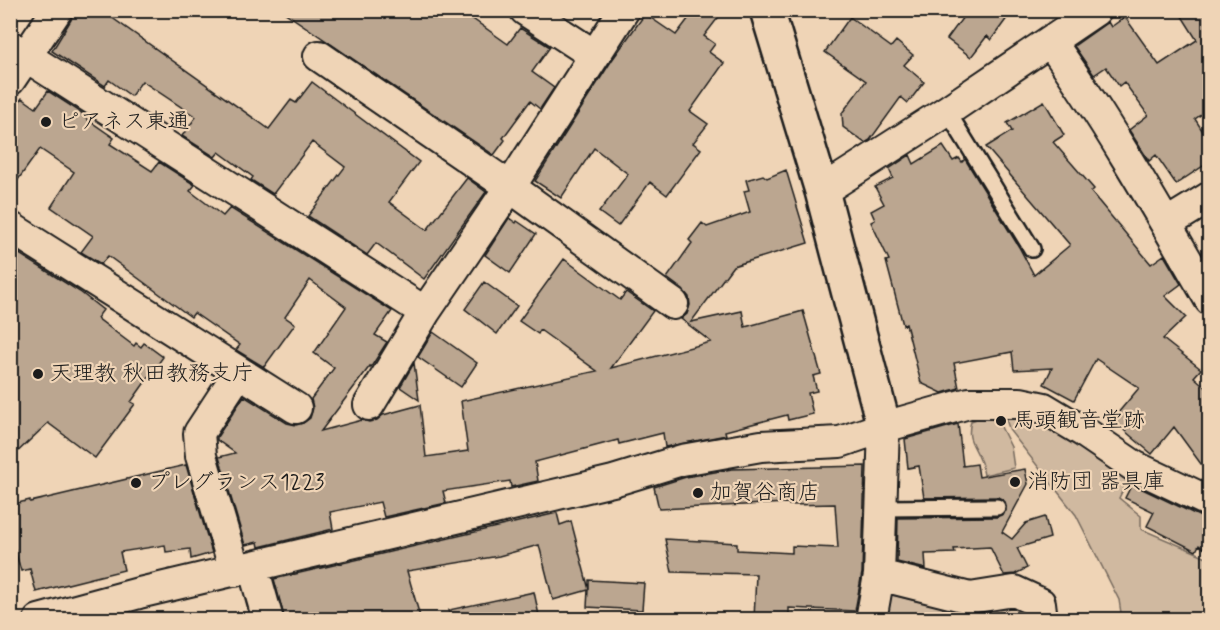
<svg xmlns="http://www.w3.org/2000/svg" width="1220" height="630" font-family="Mynerve,'Klee One',sans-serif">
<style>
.green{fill:#d0b9a0;stroke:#766a5e;stroke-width:1.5}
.building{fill:#bba690;stroke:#1c1c1c;stroke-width:1.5}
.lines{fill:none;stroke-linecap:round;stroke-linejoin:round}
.lane-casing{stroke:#1c1c1c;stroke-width:20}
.street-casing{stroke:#1c1c1c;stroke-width:34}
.secondary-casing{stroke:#1c1c1c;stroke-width:38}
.lane{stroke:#efd4b6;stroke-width:15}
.street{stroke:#efd4b6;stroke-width:30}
.secondary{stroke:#efd4b6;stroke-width:33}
.poi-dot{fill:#1c1c1c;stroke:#efd4b6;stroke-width:2}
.labels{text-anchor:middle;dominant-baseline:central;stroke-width:4.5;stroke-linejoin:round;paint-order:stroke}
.poi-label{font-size:22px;fill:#1c1c1c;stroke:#efd4b6;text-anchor:start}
</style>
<rect width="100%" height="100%" fill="#efd4b6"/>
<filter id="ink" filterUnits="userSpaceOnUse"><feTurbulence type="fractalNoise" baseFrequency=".0167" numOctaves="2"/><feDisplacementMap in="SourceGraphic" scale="12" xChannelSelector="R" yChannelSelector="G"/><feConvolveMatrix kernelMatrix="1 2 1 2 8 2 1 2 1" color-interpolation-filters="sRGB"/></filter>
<g filter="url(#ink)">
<!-- green -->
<path class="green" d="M1020,410L1132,471L1119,498L1141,516V529L1209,558V619H1122L1119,600L1076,515L1010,431L1003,411Z
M994,413L1011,447L1014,468L984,475C983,470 982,464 980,460C974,443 966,441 971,421Z
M888,594L943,607L941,619L884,620Z"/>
<!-- building -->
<path class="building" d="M74,10H101L269,129L291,100L296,103L312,82L419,162L389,202L427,230L467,178L486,192L424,279L376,243L367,255L308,216L345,167L312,142L273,194L251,180L253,177L219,152L215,157L182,136L196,117L142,81L131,96L109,80L105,86L52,51L71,20Z
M281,10H460L508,44L520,28L550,47L532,72L554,88L540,109L530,101L503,138L505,140L494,155Z
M695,10H724L704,36L715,44L709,52L724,63L690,111L708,124L693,143L701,149L667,195L650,182L618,226L599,212L628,174L594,148L561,198L535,181L612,60L645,14L676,35Z
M968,10H1013L991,40L987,36L971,57L947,39Z
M1178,10H1209V109L1195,119L1209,141V162L1176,184L1156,155L1149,161L1129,130L1148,115L1124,82L1119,86L1106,67L1094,75L1074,46L1108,22L1111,27L1125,17L1159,65L1197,40Z
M850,17L891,47L896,41L913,55L904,65L924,82L908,103L901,97L870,140L865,143L843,127L842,113L866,81L825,52Z
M48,91L85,115L84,117L114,138L110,144L152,171L159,162L195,185L190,191L223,216L230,208L392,311L375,335L387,342L371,367L370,366L321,431L362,420L369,422L377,420L383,415L420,405L426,457L468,451L461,401L597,371L540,330L538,334L519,321L564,259L620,300L626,292L653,311L611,368L711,342L681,319L687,314L690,305L689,297L683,290L667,278L692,243L689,240L702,223L707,227L750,212L744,191L749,190L746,180L763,175L767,178L786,170L808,243L733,266L691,322L742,311L745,327L803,311L821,374L813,376L817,391L808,393L813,414L788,420L787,415L725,431L726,435L665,447L663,433L619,444L618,440L535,462L538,481L511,487L510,481L443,491L446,503L384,517L380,502L330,512L333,529L259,547L258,542L245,545L219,457L235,453L217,440V437L244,396L287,423L296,425L303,423L310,418L313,408L311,399L334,368L314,353L346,307L310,280L285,317L295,324L264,367L236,350L240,345L194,313L191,317L108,256L101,264L81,252L93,236L51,207L74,172L40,149L10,191V115L22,98L36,108Z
M1044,101L1064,135L1053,142L1094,189L1091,192L1151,264L1164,255L1181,284L1165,296L1186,317L1163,339L1201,369L1194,377L1209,390V475L1174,427L1152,454L1112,420L1139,388L1096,359L1074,400L1044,384L1052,368L1014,370L1012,352L954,363L959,388L942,393L921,383L906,324L903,325L886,261L889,260L871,222L875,220L871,211L884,204L875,187L893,178L889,169L910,155L914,164L943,146L953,161L959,158L962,162L965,159L1019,247L1034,275L1070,245L986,147L1012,131L1007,123Z
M509,218L516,223L517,221L536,234L510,273L485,255Z
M10,248L80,292L103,310L97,318L134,346L136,343L141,347L144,343L163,357L131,402L135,404L95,458L48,423L10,459Z
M484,282L517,306L497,334L465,309Z
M433,332L477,363L461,387L418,357Z
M414,363L419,400L400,387Z
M958,424L963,466L977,464L979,477L1025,469L1028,484L1002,532L1012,539L1026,523L1045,517L1050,538L1017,548L1027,568L1015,574L1004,575L990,547L954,549L955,553L925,554L926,569L897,562L898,518L997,517L1006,511L1005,502L998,497L924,498L919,466L908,468L905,439Z
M186,465L212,553L191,559L190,549L166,552L165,545L120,552L124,570L36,592L30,569L21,571L10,533V505L30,500V502L43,499Z
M865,466L862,573L855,611L789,608V620H754L756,574L672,572L665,539L737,543V550L792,553V546L838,548L835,504L789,505V503L659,509L654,487L686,477L732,469Z
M1132,484L1203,518L1209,519V552L1199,545L1196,551L1147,526L1154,512L1125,498Z
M557,513L560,525L571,521L589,590V580L644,583L642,610L587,607L588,590L553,600L539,545L499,556L407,571L421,620H285L274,579Z
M534,592L540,620H450L449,610Z"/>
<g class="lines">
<defs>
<path id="lane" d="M947,111L1032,249
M881,508L997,507"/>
<path id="street" d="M525,10L594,55
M1050,41C1109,124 1159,212 1210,300
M10,46L425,312L510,187L624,10
M319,56L510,187L673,304
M10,80L57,10
M822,191L947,111L1096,10
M1166,224L1210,197
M10,227L296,408
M369,405L425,312
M253,567L268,620
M235,571L201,456L199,433L239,372
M879,575L970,598L1014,591L1040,603L1042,620
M39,620L139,593L613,481L682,460L761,446L840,442L884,427L969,403H1020L1044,408L1084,432L1134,466L1210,502
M871,620L879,575L884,427"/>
<path id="secondary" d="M767,10L822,191L884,427"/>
</defs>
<!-- lane casing -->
<use href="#lane" class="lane-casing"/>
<!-- street casing -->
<use href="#street" class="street-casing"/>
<!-- secondary casing -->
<use href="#secondary" class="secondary-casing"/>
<!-- lane -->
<use href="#lane" class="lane"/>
<!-- street -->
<use href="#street" class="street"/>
<!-- secondary -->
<use href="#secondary" class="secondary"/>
</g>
</g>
<!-- markers -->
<g class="poi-dot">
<circle cx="46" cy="122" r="6"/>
<circle cx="38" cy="374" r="6"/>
<circle cx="1001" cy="421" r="6"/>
<circle cx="1015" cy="482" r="6"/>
<circle cx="136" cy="483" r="6"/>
<circle cx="698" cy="493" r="6"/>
</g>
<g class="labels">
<!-- poi labels -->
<g class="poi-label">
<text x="58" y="122">ピアネス東通</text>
<text x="50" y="374">天理教 秋田教務支庁</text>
<text x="1013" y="421">馬頭観音堂跡</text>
<text x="1027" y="482">消防団 器具庫</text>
<text x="148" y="483">プレグランス1223</text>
<text x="710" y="493">加賀谷商店</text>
</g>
</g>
<!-- margin -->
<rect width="1220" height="630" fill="none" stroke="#efd4b6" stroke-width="36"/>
<rect x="18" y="18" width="1184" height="594" fill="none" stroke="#1c1c1c" stroke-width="2" filter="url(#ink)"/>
</svg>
